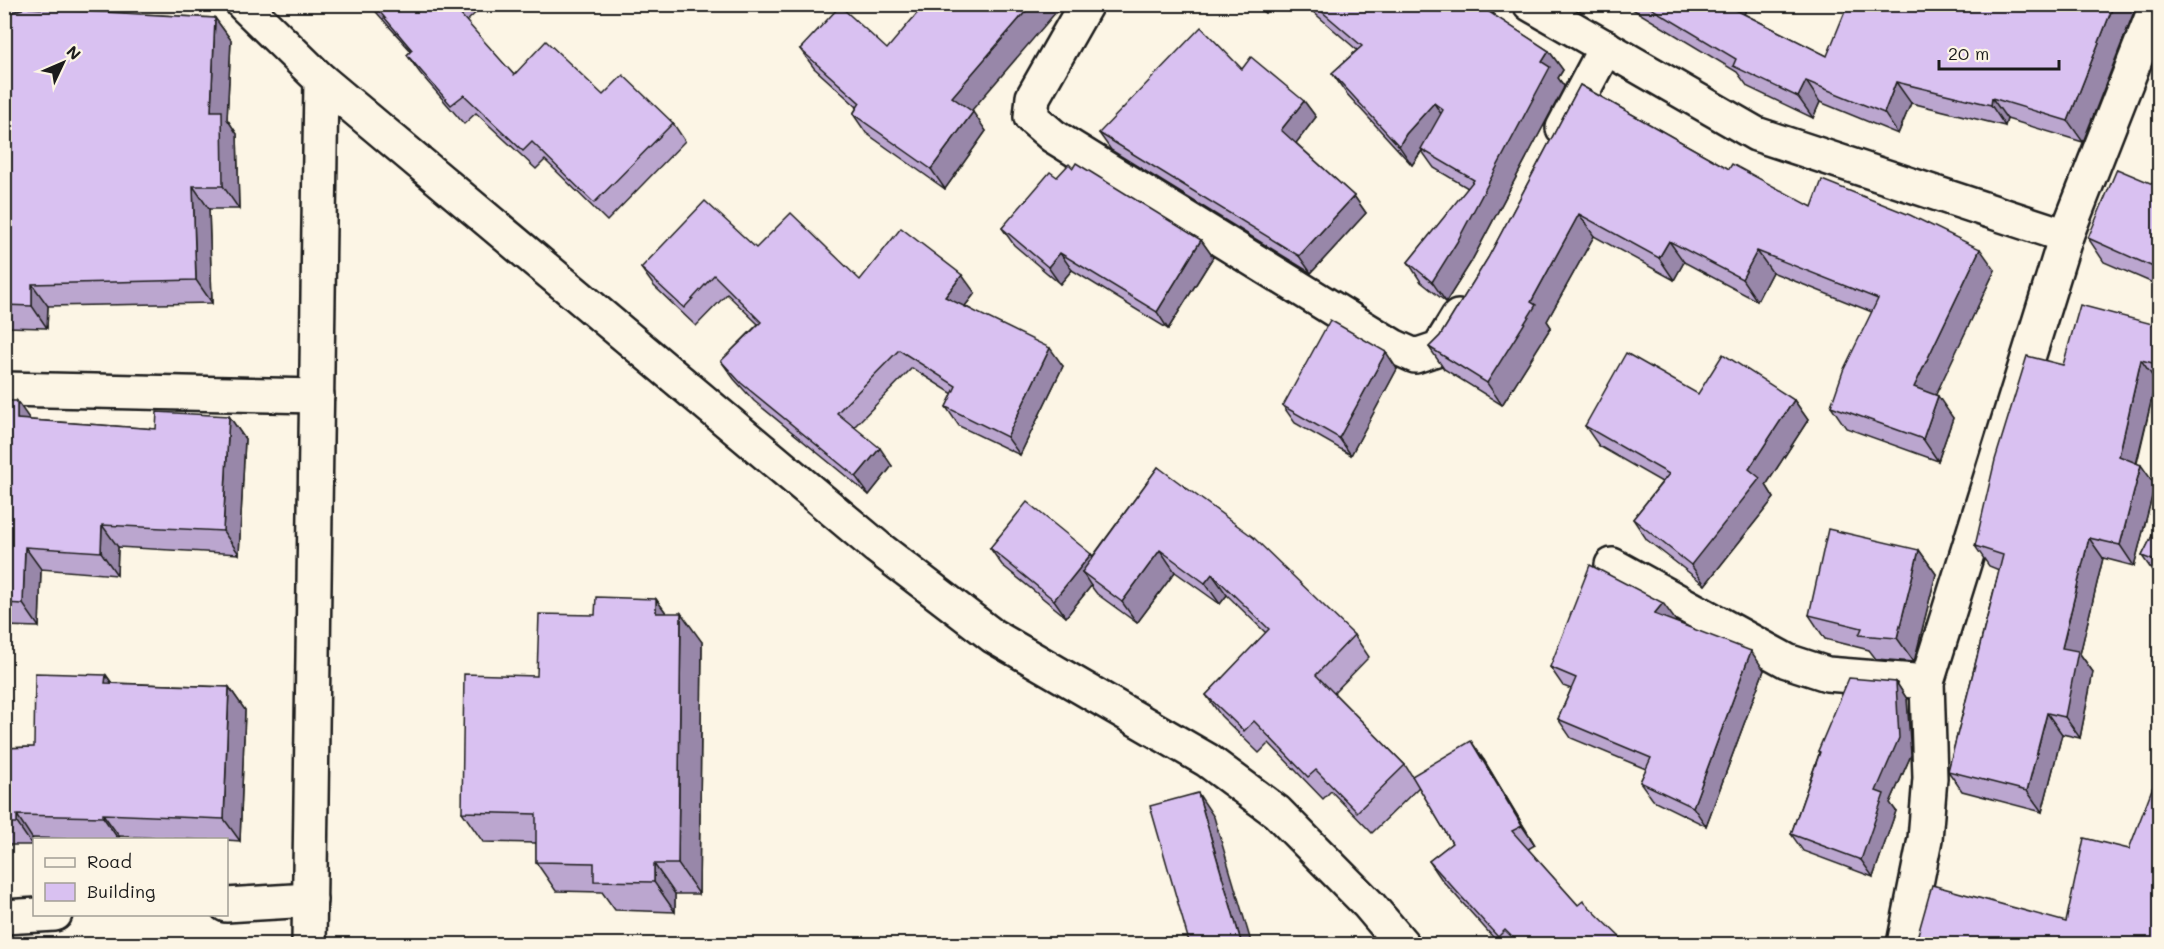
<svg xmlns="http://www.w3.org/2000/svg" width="2164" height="949" font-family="Mali,sans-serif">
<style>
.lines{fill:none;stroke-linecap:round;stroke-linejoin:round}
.minor-casing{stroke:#1c1c1c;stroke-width:38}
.minor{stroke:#fcf5e5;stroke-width:33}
.wall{fill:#bba6cf;stroke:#1c1c1c;stroke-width:1.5}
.shaded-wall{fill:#9887a9;stroke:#1c1c1c;stroke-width:1.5}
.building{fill:#d9c1f1;stroke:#1c1c1c;stroke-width:1.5}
</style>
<rect width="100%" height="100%" fill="#fcf5e5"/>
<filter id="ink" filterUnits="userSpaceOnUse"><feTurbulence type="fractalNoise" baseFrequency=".0167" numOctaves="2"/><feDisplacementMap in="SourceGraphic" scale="12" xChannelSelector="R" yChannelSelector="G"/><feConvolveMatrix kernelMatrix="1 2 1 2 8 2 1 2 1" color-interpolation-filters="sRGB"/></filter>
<g filter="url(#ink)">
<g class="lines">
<defs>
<g id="minor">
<polyline points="243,4 321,80 309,944"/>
<polyline points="1086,4 1033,97 1031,117 1053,136 1393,346 1415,356 1439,348 1458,317"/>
<polyline points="1530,4 1756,134 2066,236"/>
<polyline points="321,80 877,547 993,636 1207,760 1277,812 1369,905 1402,944"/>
<polyline points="1563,128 1606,47"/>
<polyline points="4,389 317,396"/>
<polyline points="1612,565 1787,661 1827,674 1927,682"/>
<polyline points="226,905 310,900"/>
<polyline points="4,917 55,914"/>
<polyline points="1904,944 1925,839 1930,778 1927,682 2066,236 2157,4"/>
</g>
</defs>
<!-- minor casing -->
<use href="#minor" class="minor-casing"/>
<!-- minor -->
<use href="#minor" class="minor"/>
</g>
<!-- wall -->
<g class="wall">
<polygon points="4,4 45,4 45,9 215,18 231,40 227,119 237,134 239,209 209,209 212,303 48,306 47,328 4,327"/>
<polygon points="369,4 485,4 466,22 514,75 603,95 673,123 685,141 607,221 545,160 536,169 476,113 464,124 420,73 407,55 411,51"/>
<polygon points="1161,4 1173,4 1170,9"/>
<polygon points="1251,4 1271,4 1265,13"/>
<polygon points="1304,4 1487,4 1494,14 1493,15 1549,51 1563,70 1558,78 1564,86 1563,89 1471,262 1446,302 1421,282 1408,262 1468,188 1434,168 1422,151 1412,165 1346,93 1332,73 1357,50"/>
<polygon points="1624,4 1750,4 1744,14 1827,56 2137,4 2083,142 2007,119 2005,126 1911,103 1898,134 1820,102 1813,118 1748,87 1737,72"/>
<polygon points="800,49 887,49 971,111 986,131 945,189 866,133 853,114 857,107 814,68"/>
<polygon points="1242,69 1304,101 1316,117 1296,143 1354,196 1366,213 1311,273 1111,150 1099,133"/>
<polygon points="1580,85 1729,169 1812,207 1995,270 1935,395 1953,418 1938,461 1846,428 1831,406 1872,312 1772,272 1757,301 1684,262 1674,280 1594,236 1547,321 1551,327 1502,405 1444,369 1429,347 1440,336 1488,258"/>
<polygon points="1073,168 1201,240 1213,257 1168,329 1072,270 1060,284 1014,245 1002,228 1057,177"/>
<polygon points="2160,187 2160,286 2104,262 2088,238"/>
<polygon points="756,248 860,280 975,293 965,306 1063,366 1020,455 959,426 946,407 953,394 912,368 854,427 892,466 869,495 754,401 734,379 721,361 758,324 727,294 696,326 654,286 641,268"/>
<polygon points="2160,326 2160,382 2156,381 2137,463 2155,485 2134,566 2103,558 2080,654 2093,672 2080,738 2062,734 2042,812 1962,791 1948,771 1999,570 1989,566 1975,546 2063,365"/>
<polygon points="1397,369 1351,455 1295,423 1283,406"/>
<polygon points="1698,394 1794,400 1808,420 1766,485 1774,498 1705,585 1647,540 1633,519 1662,482 1599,446 1585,426"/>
<polygon points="4,401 30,420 156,429 229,416 245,439 239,554 118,547 117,575 41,569 39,627 4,626"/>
<polygon points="1158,467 1354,635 1369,657 1334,693 1405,765 1412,776 1484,760 1535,845 1528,849 1578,905 1628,945 1500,945 1442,880 1429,861 1452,843 1419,787 1372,833 1331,791 1323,799 1269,743 1259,753 1221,716 1206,695 1266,633 1227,595 1220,604 1175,572 1137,623 1097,594 1091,586 1066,617 1002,565 990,548 1091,554 1093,556"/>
<polygon points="2160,520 2160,575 2154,573 2142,556"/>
<polygon points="1919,550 1936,574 1914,662 1876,659 1869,650 1825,639 1809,615"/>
<polygon points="656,599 666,613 702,642 699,894 675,894 675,912 615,910 602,892 556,891 536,862 536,843 483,842 462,812 537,676 595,615"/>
<polygon points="1676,621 1675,623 1764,670 1706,826 1653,800 1640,782 1646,769 1571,738 1558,719 1571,689 1563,686 1550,667"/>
<polygon points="106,675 112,683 229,687 245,710 240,841 226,840 202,840 119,836 119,840 32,838 32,845 4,845 4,748 34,747"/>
<polygon points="1896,682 1907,699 1911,755 1890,803 1896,811 1873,877 1803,851 1791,834 1819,754 1818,751"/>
</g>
<!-- shaded-wall -->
<g class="shaded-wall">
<polygon points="29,4 45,4 45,31 29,8"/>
<polygon points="1032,4 1063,4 966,117 952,97"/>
<polygon points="1167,4 1173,4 1170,9"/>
<polygon points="1259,4 1271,4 1265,13"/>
<polygon points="1476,4 1487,4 1494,14 1488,23"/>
<polygon points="1723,4 1750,4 1737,25"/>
<polygon points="2114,4 2137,4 2083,142 2068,121"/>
<polygon points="215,18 231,40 227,119 237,134 239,209 223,186 211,111"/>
<polygon points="1549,51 1563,70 1558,78 1564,86 1563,89 1471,262 1446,302 1432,282 1542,62"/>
<polygon points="1806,81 1820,102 1813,118 1798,97"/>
<polygon points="1896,82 1911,103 1898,134 1884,113"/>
<polygon points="1992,98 2007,119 2005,126 1991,105"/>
<polygon points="1304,101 1316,117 1293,147 1281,130"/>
<polygon points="1434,103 1447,123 1420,153 1412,165 1399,146 1406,134"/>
<polygon points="973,112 986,131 945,189 931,169"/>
<polygon points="193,186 209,209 212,303 196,280"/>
<polygon points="1354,196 1366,213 1311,273 1299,256"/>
<polygon points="1579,214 1594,236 1547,321 1551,327 1502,405 1487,383"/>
<polygon points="1201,240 1213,257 1168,329 1157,312"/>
<polygon points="1669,241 1684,262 1674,280 1659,258"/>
<polygon points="1980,249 1995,270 1929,409 1914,387"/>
<polygon points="1757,251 1772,272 1757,301 1742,279"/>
<polygon points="1060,253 1072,270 1060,284 1048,267"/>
<polygon points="962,275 975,293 958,315 945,297"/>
<polygon points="32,284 48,306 47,328 32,306"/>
<polygon points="1050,348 1063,366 1020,455 1007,437"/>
<polygon points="1386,352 1397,369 1351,455 1339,438"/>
<polygon points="2141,360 2156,381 2133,477 2119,456"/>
<polygon points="1938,396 1953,418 1938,461 1923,439"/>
<polygon points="1794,400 1808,420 1766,485 1774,498 1705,585 1691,565 1749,469"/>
<polygon points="17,401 33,424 17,419"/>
<polygon points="229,416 245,439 239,554 223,531"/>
<polygon points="880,448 892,466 869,495 856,477"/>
<polygon points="2141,465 2155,485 2134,566 2120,545"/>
<polygon points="102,525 118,547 117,575 101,552"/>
<polygon points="2089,538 2103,558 2080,654 2093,672 2080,738 2065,717 2062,648"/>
<polygon points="25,547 41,569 39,627 23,604"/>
<polygon points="1160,550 1175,572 1137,623 1122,602"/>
<polygon points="1919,550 1936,574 1914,662 1897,638"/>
<polygon points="1091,554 1103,571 1082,572 1091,586 1066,617 1054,600"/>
<polygon points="1212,574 1227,595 1220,604 1205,583"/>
<polygon points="656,599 677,628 656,613"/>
<polygon points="1663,603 1676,621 1667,633 1654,614"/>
<polygon points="681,613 702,642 699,894 678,864"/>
<polygon points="1751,651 1764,670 1706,826 1693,807"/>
<polygon points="106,675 121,697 105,683"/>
<polygon points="1896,682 1907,699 1911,755 1890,803 1896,811 1873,877 1861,860 1876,791"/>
<polygon points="229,687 245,710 240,841 224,819"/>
<polygon points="2047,713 2062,734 2042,812 2027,791"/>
<polygon points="1471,741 1484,760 1535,845 1522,826"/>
<polygon points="1198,793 1214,817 1252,945 1242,945"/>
<polygon points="103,814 119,836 119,840 103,817"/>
<polygon points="17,815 32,838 32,845 17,823"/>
<polygon points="654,864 675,894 675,912 654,882"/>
</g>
<!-- building -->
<g class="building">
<polygon points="4,4 29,4 29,8 215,18 211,111 222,111 223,186 193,186 196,280 32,284 32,306 4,305 4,14 23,9 4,8"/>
<polygon points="373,4 452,4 452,5 514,75 546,41 603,95 623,75 673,123 594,203 532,142 523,151 464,95 451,105 407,55 412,50"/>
<polygon points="925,4 1032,4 952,97 973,112 931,169 853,114 860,103 800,49 840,6 887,49"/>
<polygon points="1313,4 1477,4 1549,51 1542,62 1550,67 1549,69 1457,242 1432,282 1408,262 1474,180 1421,149 1443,110 1434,103 1406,134 1399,146 1332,73 1362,46"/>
<polygon points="1644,4 1724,4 1827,56 1848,4 2114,4 2068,121 1992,98 1991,105 1896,82 1884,113 1806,81 1798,97 1733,66 1736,59"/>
<polygon points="1201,27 1242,69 1251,57 1304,101 1281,130 1354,196 1299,256 1099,133"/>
<polygon points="1580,85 1729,169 1732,164 1812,207 1822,180 1910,215 1980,249 1914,387 1938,396 1923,439 1831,406 1843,371 1878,299 1757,251 1742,279 1669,241 1659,258 1579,214 1531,302 1536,305 1487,383 1429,347 1440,336 1488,258"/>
<polygon points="1076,163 1201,240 1157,312 1060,253 1048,267 1002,228 1050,172 1057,177 1069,164 1073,168"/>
<polygon points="2117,169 2160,187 2160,270 2088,238"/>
<polygon points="705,201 756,248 791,213 860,280 901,228 962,275 945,297 1050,348 1007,437 946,407 956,386 899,350 837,413 880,448 856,477 741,383 721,361 761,322 714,275 684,308 641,268"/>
<polygon points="2080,305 2160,326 2160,365 2141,360 2119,456 2141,465 2120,545 2089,538 2062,648 2078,651 2065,717 2047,713 2027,791 1948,771 2003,555 1975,546 1995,460 2027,356 2063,365"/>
<polygon points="1330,320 1386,352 1339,438 1283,406"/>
<polygon points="1626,353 1698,394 1723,354 1794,400 1749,469 1760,478 1691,565 1633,519 1669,474 1585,426"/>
<polygon points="4,401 17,401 17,419 156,429 157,412 229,416 223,531 102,525 101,552 25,547 23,604 4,603"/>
<polygon points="1158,467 1253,537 1354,635 1316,675 1405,765 1357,812 1316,770 1308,777 1254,721 1244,731 1206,695 1269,629 1212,574 1205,583 1160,550 1122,602 1082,572"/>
<polygon points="1027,502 1091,554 1054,600 990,548"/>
<polygon points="2160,520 2160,563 2142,556"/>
<polygon points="1828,529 1919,550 1897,638 1859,635 1862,628 1809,615"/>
<polygon points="1590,565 1663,603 1654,614 1751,651 1693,807 1640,782 1651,758 1558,719 1576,678 1550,667"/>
<polygon points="596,597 656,599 656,613 681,613 678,864 654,864 654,882 594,881 594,863 536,862 536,814 462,812 464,674 537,676 539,614 595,615"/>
<polygon points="35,673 106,675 105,683 229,687 224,819 103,814 103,817 17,815 17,823 4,823 4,748 34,747"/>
<polygon points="1849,678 1896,682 1899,738 1876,791 1884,794 1861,860 1791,834 1820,752 1818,751"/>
<polygon points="1471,741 1522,826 1512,831 1578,905 1583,901 1628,945 1520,945 1505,930 1498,937 1429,861 1452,843 1412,776"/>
<polygon points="2160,768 2160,945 1915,945 1932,885 2066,922 2084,838 2129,849"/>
<polygon points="1198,793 1242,945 1190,945 1150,806"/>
</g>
</g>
<!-- margin -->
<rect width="2164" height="949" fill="none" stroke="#fcf5e5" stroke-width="24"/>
<rect x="12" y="12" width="2140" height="925" fill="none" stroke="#1c1c1c" stroke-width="2" filter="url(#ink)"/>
<!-- legend -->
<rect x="33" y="838" width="195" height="78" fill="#fcf5e5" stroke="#a29e95" stroke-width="1.5"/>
<rect x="45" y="858" width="30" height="9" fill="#fcf5e5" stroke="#a29e95" stroke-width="1.5"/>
<text x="87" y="868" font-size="18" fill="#1c1c1c">Road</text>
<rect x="45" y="883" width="30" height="18" fill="#d9c1f1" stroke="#a29e95" stroke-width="1.5"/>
<text x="87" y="898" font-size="18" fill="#1c1c1c">Building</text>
<!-- north arrow -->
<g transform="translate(63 63) rotate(46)" stroke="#fcf5e5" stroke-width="4.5" paint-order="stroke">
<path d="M0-4.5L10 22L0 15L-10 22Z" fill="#1c1c1c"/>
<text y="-9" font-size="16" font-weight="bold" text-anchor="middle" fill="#1c1c1c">N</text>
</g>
<!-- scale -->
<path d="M1939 60v9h120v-9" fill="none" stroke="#1c1c1c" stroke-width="3"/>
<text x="1948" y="60" font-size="18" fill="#1c1c1c" stroke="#fcf5e5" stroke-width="4.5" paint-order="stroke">20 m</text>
</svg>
